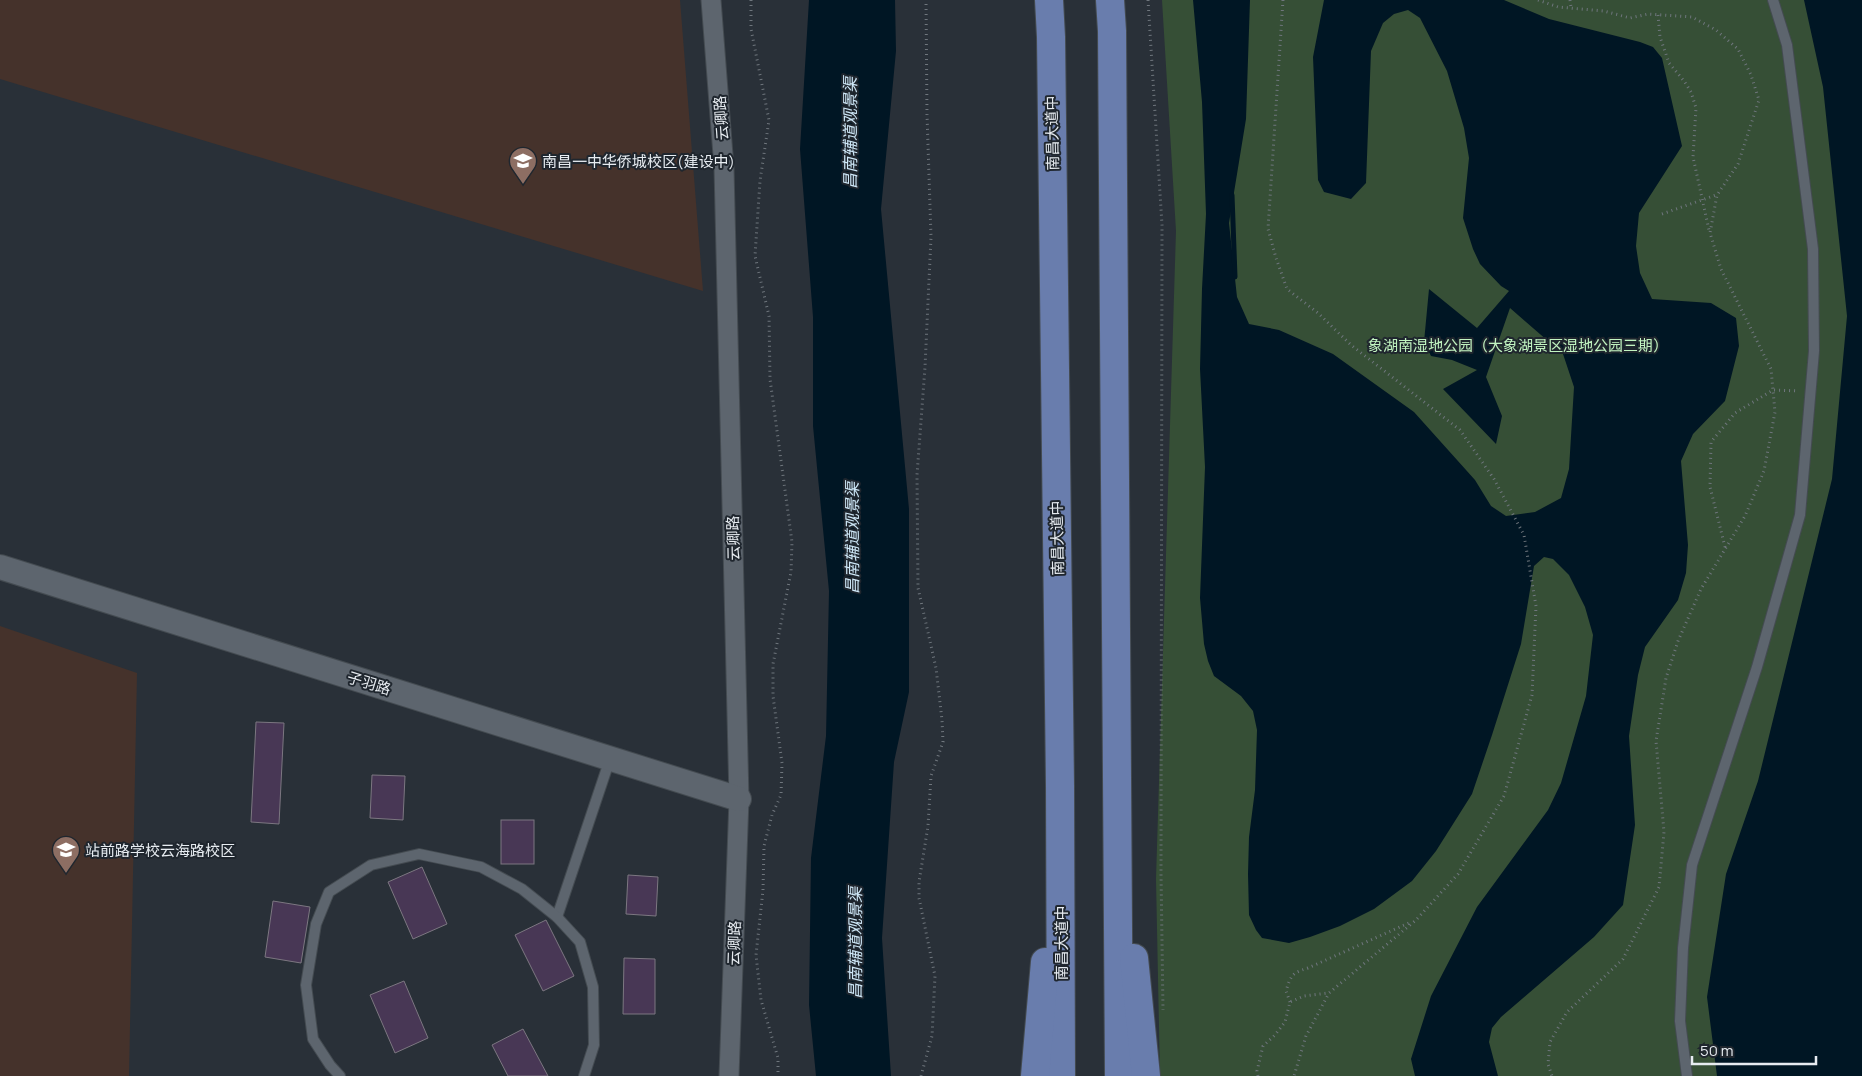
<svg xmlns="http://www.w3.org/2000/svg" width="1862" height="1076" font-family="Manrope,'Noto Sans SC',sans-serif">
<style>
.education{fill:#45322b}
.green{fill:#364f36}
.water{fill:#001624}
.lines{fill:none;stroke-linecap:round;stroke-linejoin:round}
.stream{stroke:#001624;stroke-width:5}
.building{fill:#483755;stroke:#7c7781}
.service-casing{stroke:#444b51;stroke-width:12}
.minor-casing{stroke:#444b51;stroke-width:21}
.tertiary-casing{stroke:#444b51;stroke-width:26}
.trunk-casing{stroke:#444b51;stroke-width:30}
.path{stroke:#6f767d;stroke-width:3;stroke-dasharray:1 4;stroke-linecap:butt}
.service{stroke:#5d656e;stroke-width:10}
.minor{stroke:#5d656e;stroke-width:19}
.tertiary{stroke:#5d656e;stroke-width:24}
.trunk{stroke:#697dad;stroke-width:28}
.labels{text-anchor:middle;dominant-baseline:central;stroke-width:4;stroke-linejoin:round;paint-order:stroke}
.street-label{font-size:15px;fill:#e7ecf1;stroke:#1f262e}
.poi-label{font-size:15px;fill:#e7ecf1;stroke:#1f262e;text-anchor:start}
.park-label{font-size:15px;fill:#c2f4c1;stroke:#1f262e}
.water-label{font-size:16px;font-style:italic;fill:#cfe8f8;stroke:#1f262e}
</style>
<rect width="100%" height="100%" fill="#293038"/>
<!-- education -->
<g class="education">
<polygon points="0,0 680,0 703,291 0,79"/>
<polygon points="0,626 137,673 129,1076 0,1076"/>
</g>
<!-- green -->
<polygon class="green" points="1162,0 1836,0 1862,378 1729,1076 1160,1076 1156,879 1176,231"/>
<!-- water -->
<g class="water">
<polygon points="809,0 895,0 896,51 881,209 909,509 909,692 894,762 882,938 891,1076 816,1076 809,1005 811,858 826,736 829,591 813,426 813,317 800,149"/>
<polygon points="1193,0 1250,0 1246,119 1229,223 1237,297 1249,324 1279,330 1333,354 1414,412 1475,480 1491,506 1506,516 1535,512 1561,498 1569,469 1574,387 1563,354 1510,308 1486,377 1502,416 1496,444 1443,389 1477,370 1452,360 1431,356 1424,342 1429,289 1477,328 1509,291 1501,286 1480,264 1473,249 1463,218 1469,158 1464,128 1447,71 1420,18 1408,10 1394,14 1383,23 1371,51 1366,183 1351,199 1324,192 1318,180 1313,57 1324,0 1504,0 1549,19 1640,42 1653,47 1662,58 1682,146 1639,213 1636,246 1640,273 1652,299 1711,303 1736,318 1739,346 1725,401 1693,434 1681,461 1688,545 1686,573 1678,600 1645,647 1638,675 1629,736 1635,825 1623,905 1594,937 1501,1017 1492,1028 1489,1042 1498,1076 1415,1076 1411,1059 1431,996 1477,907 1548,810 1561,783 1586,696 1593,635 1585,607 1569,575 1553,559 1544,557 1534,566 1521,644 1492,735 1472,794 1436,851 1412,881 1374,909 1340,926 1310,937 1289,943 1262,938 1256,930 1249,915 1248,874 1249,837 1255,790 1257,730 1253,711 1241,696 1214,676 1208,661 1204,644 1200,598 1205,467 1200,369 1202,289 1206,214 1202,102"/>
<polygon points="1804,0 1862,0 1862,1076 1717,1076 1707,997 1726,874 1758,781 1832,479 1847,316 1823,87"/>
</g>
<g class="lines">
<!-- stream -->
<polyline class="stream" points="1232,195 1235,277"/>
</g>
<!-- building -->
<g class="building">
<polygon points="256,722 284,723 279,824 251,822"/>
<polygon points="372,775 405,776 403,820 370,818"/>
<rect x="501" y="820" width="33" height="44"/>
<polygon points="422,867 447,924 413,939 388,882"/>
<polygon points="628,875 658,877 656,916 626,914"/>
<polygon points="273,901 310,907 301,963 265,957"/>
<polygon points="546,920 574,976 543,991 515,935"/>
<polygon points="624,958 655,959 655,1014 623,1014"/>
<polygon points="404,981 428,1038 395,1053 370,995"/>
<polygon points="523,1029 548,1076 508,1076 492,1045"/>
</g>
<g class="lines">
<defs>
<g id="service">
<polyline points="557,917 610,759"/>
<polyline points="340,1076 330,1065 313,1039 306,985 316,924 329,892 371,865 419,854 481,867 522,889 557,917 580,942 593,987 594,1045 584,1076"/>
<polyline points="1687,1076 1680,1021 1683,948 1692,865 1757,667 1800,515 1814,351 1813,249 1787,45 1773,0"/>
</g>
<polyline id="minor" points="711,0 724,168 739,799 729,1076"/>
<polyline id="tertiary" points="0,567 739,799"/>
<g id="trunk">
<polyline points="1049,0 1051,37 1060,786 1061,1076"/>
<polyline points="1110,0 1112,31 1119,1076"/>
<polyline points="1134,958 1146,1076"/>
<polyline points="1035,1076 1045,962"/>
</g>
</defs>
<!-- service casing -->
<use href="#service" class="service-casing"/>
<!-- minor casing -->
<use href="#minor" class="minor-casing"/>
<!-- tertiary casing -->
<use href="#tertiary" class="tertiary-casing"/>
<!-- trunk casing -->
<use href="#trunk" class="trunk-casing"/>
<!-- path -->
<g class="path">
<polyline points="751,0 751,29 769,120 760,181 755,256 769,316 770,379 792,542 791,572 773,664 773,696 782,763 781,795 772,815 764,846 763,890 756,955 761,1000 778,1058 778,1076"/>
<polyline points="1148,0 1162,225 1161,873 1163,1010"/>
<polyline points="1283,0 1268,229 1276,258 1287,289 1318,313 1351,345 1460,430 1494,479 1524,535 1536,606 1532,695 1504,796 1458,874 1416,920 1329,993 1306,1036 1294,1076"/>
<polyline points="1538,0 1558,7 1604,11 1630,18 1648,14 1692,17 1716,30 1738,49 1751,75 1759,100 1738,164 1717,195 1710,233 1721,269 1771,369 1775,412 1764,471 1745,516 1701,589 1678,641 1666,678 1656,741 1664,832 1659,887 1623,959 1567,1012 1550,1042 1548,1064 1552,1076"/>
<polyline points="1570,0 1571,8"/>
<polyline points="1658,15 1660,37 1669,63 1684,81 1691,92 1696,108 1693,157 1709,230"/>
<polyline points="1662,214 1716,195"/>
<polyline points="1725,547 1710,487 1711,442 1735,413 1773,390 1799,391"/>
<path d="M 1290,1002 L 1286,991 C 1291,975 1292,973 1308,968 L 1411,922"/>
<polyline points="921,1076 932,1036 935,976 919,898 919,882 928,826 931,776 943,742 942,720 936,668 918,588 917,475 925,367 931,237 927,114 926,0"/>
<polyline points="1258,1076 1257,1071 1263,1046 1275,1035 1285,1022 1290,1002 1304,996 1328,993"/>
</g>
<!-- service -->
<use href="#service" class="service"/>
<!-- minor -->
<use href="#minor" class="minor"/>
<!-- tertiary -->
<use href="#tertiary" class="tertiary"/>
<!-- trunk -->
<use href="#trunk" class="trunk"/>
</g>
<!-- icons -->
<defs>
<symbol id="school-pin" viewBox="-11 -11 22 30"><path d="M0 17L-7.5 6A9.5 9.5 0 1 1 7.5 6Z" fill="#8d6e63" stroke="#1f262e"/><path d="M0-5L7-2L0 1L-7-2ZM-4 1L0 2.5L4 1V4Q0 6-4 4Z" fill="#fff"/></symbol>
</defs>
<g fill-rule="evenodd">
<use href="#school-pin" x="507" y="145" width="32" height="43"/>
<use href="#school-pin" x="50" y="834" width="32" height="43"/>
</g>
<g class="labels">
<!-- street labels -->
<g class="street-label">
<text transform="translate(721 118) rotate(-94)">云卿路</text>
<text transform="translate(1052 133) rotate(-91)">南昌大道中</text>
<text transform="translate(733 538) rotate(-91)">云卿路</text>
<text transform="translate(1057 538) rotate(-91)">南昌大道中</text>
<text transform="translate(369 683) rotate(17)">子羽路</text>
<text transform="translate(734 943) rotate(-88)">云卿路</text>
<text transform="translate(1061 943) rotate(-90)">南昌大道中</text>
</g>
<!-- poi labels -->
<g class="poi-label">
<text x="542" y="161">南昌一中华侨城校区(建设中)</text>
<text x="85" y="850">站前路学校云海路校区</text>
</g>
<!-- park labels -->
<g class="park-label">
<text x="1518" y="345">象湖南湿地公园（大象湖景区湿地公园三期）</text>
</g>
<!-- water labels -->
<g class="water-label">
<text transform="translate(850 133) rotate(-90)">昌南辅道观景渠</text>
<text transform="translate(852 538) rotate(-90)">昌南辅道观景渠</text>
<text transform="translate(855 943) rotate(-90)">昌南辅道观景渠</text>
</g>
</g>
<!-- scale -->
<path d="M1692 1056v8h124v-8" fill="none" stroke="#e7ecf1" stroke-width="2.5"/>
<text x="1700" y="1056" font-size="15" fill="#e7ecf1" stroke="#1f262e" stroke-width="4" paint-order="stroke">50 m</text>
</svg>
